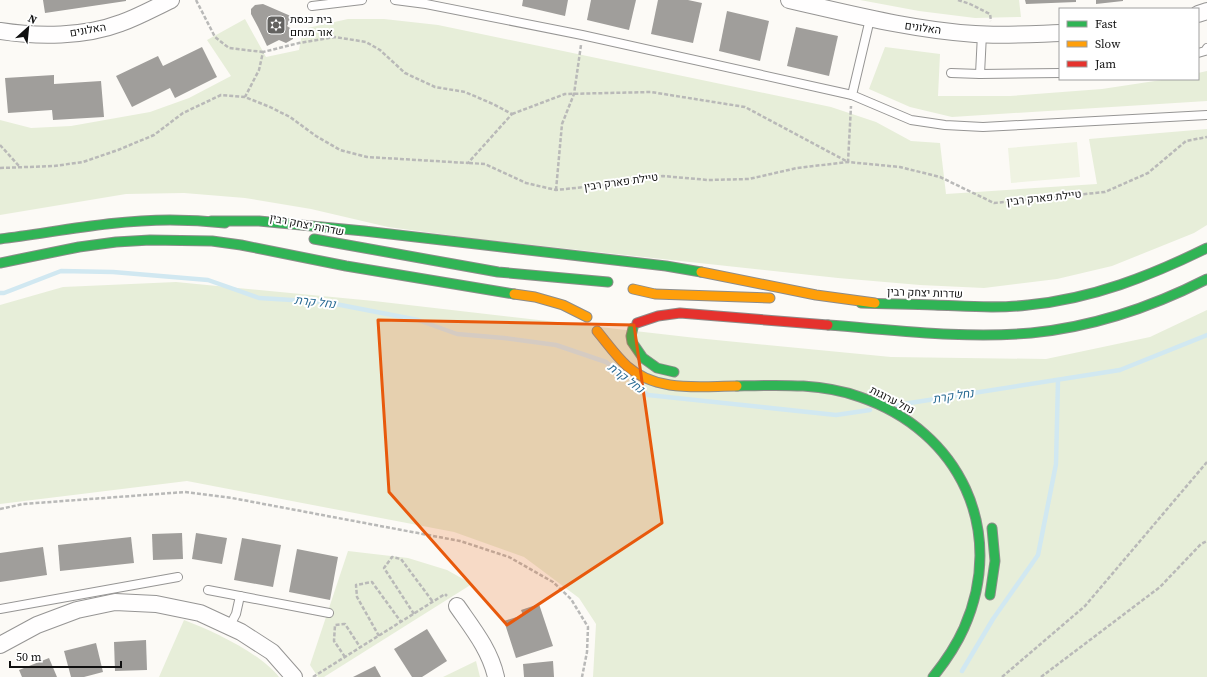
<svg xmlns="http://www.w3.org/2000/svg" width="1207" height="677" font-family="'Source Serif 4',Heebo,serif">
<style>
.green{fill:#e7eed9}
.pitch{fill:#eff3e2}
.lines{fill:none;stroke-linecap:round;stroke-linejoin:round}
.stream{stroke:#d1e8f1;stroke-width:4.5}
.building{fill:#a09e9b}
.lane-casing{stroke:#969594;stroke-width:10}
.street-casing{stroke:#969594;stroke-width:18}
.fast-casing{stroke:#8d8c8a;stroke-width:11}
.slow-casing{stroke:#8d8c8a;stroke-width:11}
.jam-casing{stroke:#8d8c8a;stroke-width:11}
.path{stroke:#b9b9b8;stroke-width:2.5;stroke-dasharray:4 2;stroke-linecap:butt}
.lane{stroke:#fffefe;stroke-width:8}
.street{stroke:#fffefe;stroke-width:16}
.fast{stroke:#30b455;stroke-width:9}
.slow{stroke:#ff9f0a;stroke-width:9}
.jam{stroke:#e5322d;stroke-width:9}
.marked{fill:#e8590c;fill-opacity:0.2;stroke:#e8590c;stroke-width:3;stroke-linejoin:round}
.labels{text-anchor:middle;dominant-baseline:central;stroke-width:4;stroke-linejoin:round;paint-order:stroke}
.poi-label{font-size:11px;fill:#101010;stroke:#fff;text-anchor:start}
.street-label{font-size:11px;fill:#101010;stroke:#fff}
.water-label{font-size:12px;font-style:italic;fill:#286a93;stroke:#fff}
</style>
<rect width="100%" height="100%" fill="#fcfaf6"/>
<!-- green -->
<g class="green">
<polygon points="860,0 1019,0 1021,17 975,18 919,11"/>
<polygon points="245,19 266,57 299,50 303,29 348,19 384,19 438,25 831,107 876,122 911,141 940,143 946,194 1097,184 1089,139 1207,129 1207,225 1194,233 1112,266 1057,279 984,288 920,285 838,278 477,239 388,227 311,209 245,198 184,193 126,194 0,215 0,120 31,128 71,126 150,112 189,98 231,76 207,40"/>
<polygon points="885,47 940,54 938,96 1010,96 1102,89 1168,79 1198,79 1198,73 1207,71 1207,101 952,117 910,107 869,89"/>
<polygon points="176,282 374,301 696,338 891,357 1046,359 1150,337 1207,310 1207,677 593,677 596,624 579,598 524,557 454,532 187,481 0,504 0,305 63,287"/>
<polygon points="348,551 408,558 447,570 472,584 324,677 318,677 310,665"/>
<path d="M 184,620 C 213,631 260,653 279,677 L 159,677 Z"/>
<polygon points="476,661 480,677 443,677"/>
</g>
<!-- pitch -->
<polygon class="pitch" points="1077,142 1080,177 1011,183 1008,148"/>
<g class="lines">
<!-- stream -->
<g class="stream">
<polyline points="0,293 4,293 61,271 113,272 208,280 259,298 325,302 418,320 457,334 504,338 556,345 606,362 616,370"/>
<polyline points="631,382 648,395 836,415 870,410"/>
<polyline points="897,405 1120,370 1207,335"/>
<polyline points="962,671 993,619 1038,555 1056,464 1058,380"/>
</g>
</g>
<!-- building -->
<g class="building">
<polygon points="43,0 126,0 126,1 45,13"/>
<polygon points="523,0 568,0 565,16 522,6"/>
<polygon points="591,0 636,0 629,30 587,20"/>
<polygon points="658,0 688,0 702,3 693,43 651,34"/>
<polygon points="1025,0 1076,0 1076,2 1026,4"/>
<polygon points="1096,0 1123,0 1123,1 1096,4"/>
<polygon points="263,4 293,17 287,26 293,30 293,39 286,43 279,40 267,46 258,27 251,14 251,9 255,5"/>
<polygon points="727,11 769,21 760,61 719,51"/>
<polygon points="796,27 838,36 829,76 787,66"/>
<polygon points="202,47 217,77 175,98 170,88 132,107 116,76 158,56 163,66"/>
<polygon points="54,75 54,84 101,81 104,117 53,120 52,110 8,113 5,78"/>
<polygon points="182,533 183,559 153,560 152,534"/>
<polygon points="196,533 227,538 222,564 192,559"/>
<polygon points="131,537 134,563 60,571 58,545"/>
<polygon points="242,538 281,545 273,587 234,580"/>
<polygon points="43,547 47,575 0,582 0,553"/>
<polygon points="297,549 338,557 330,600 289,592"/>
<polygon points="539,604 553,646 516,658 504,621 523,615 521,610"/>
<polygon points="427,629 447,661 422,677 412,677 394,649"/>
<polygon points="146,640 147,670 115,671 114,642"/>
<polygon points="96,643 103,672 84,677 71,677 64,651"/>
<polygon points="49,658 57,677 22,677 19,670"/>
<polygon points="553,661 554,677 524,677 523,664"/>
<polygon points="375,666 381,677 353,677"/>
</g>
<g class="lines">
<defs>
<g id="lane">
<polyline points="395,0 426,4 582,35 852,95"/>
<polyline points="312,6 362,0"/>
<polyline points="870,19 852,95 911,120 945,125 983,127 1207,115"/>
<polyline points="1198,53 1205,51 1207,48"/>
<polyline points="951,73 980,74 1060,73"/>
<polyline points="980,74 982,34"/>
<polyline points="208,590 329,613"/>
<polyline points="0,609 178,577"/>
<polyline points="229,627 236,614 240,596"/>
</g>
<g id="street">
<path d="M 789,0 C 851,14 912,30 975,34 C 1003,36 1032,34 1060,33"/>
<polyline points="1198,14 1207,11"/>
<path d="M 0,31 C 38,37 84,37 121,23 C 138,17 154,8 171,0"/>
<path d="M 457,606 C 473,629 490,650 496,677"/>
<polyline points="0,645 37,625 77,610 115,602 156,604 200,613 241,632 272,652 294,677"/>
</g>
<g id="fast">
<polyline points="211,221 259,221 364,231 666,266 701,272"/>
<path d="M 0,239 C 56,232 113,220 170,220 C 189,220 207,221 225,223"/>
<polyline points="314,239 498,272 608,282"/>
<polyline points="0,263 79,247 116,242 150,240 212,241 241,245 346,266 514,294"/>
<path d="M 861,303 C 885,304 910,304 934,305 C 965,306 997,309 1028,305 C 1092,299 1150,276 1207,248"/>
<path d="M 828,325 C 895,330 964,339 1031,333 C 1093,327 1152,307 1207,279"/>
<polyline points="633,328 631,336 632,342 643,358 657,368 674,372"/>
<path d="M 737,386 C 779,385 821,383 860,397 C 960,431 1007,531 964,628 C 956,646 945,662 933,677"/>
<polyline points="990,595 995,561 992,528"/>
</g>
<g id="slow">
<polyline points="701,272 816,295 875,303"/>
<polyline points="633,289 655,294 770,298"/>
<polyline points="514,294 535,297 563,305 587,317"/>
<path d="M 597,331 C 607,343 616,356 627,366 C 657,393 700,386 737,386"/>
</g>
<polyline id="jam" points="637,323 658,316 680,313 828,325"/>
</defs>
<!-- lane casing -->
<use href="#lane" class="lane-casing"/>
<!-- street casing -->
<use href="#street" class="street-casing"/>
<!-- fast casing -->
<use href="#fast" class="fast-casing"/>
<!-- slow casing -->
<use href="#slow" class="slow-casing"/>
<!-- jam casing -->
<use href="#jam" class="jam-casing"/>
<!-- path -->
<g class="path">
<polyline points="196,0 215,37 229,48 263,52"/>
<polyline points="958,0 970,4 990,14 991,21"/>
<polyline points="512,114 565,94 651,92 745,107 848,162 851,106"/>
<polyline points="0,145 19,166"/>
<polyline points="469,163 485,164 526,183 556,190 614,184 663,176 708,180 749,179 797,168 848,162 900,167 940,177 994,203 1105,192 1148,173 1186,141 1207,137"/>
<polyline points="0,168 54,166 83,162 118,150 154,135 183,113 221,95 245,97 270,107 290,117 316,136 340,150 367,157 468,163 512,114 493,104 465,92 435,87 405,73 380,50 366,42 335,37 299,43 263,52 259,70 245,97"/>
<polyline points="556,190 562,124 574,94 581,45"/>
<polyline points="0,509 23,504 185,492 232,498 460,541 509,557 553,582 571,599 588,627 587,652 582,677"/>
<polyline points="414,614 384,568 392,557 401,559 433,602"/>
<polyline points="379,636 357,597 356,585 372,582 401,622"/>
<polyline points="345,657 334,641 335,625 345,624 360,647"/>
<polyline points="313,677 445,594 447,596"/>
<polyline points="1002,677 1085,606 1207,462"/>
<polyline points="1041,677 1160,587 1201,544 1207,541"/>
</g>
<!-- lane -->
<use href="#lane" class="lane"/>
<!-- street -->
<use href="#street" class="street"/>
<!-- fast -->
<use href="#fast" class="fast"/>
<!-- slow -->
<use href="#slow" class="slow"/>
<!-- jam -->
<use href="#jam" class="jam"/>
</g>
<!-- marked area -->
<path class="marked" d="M 378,320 L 634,325 L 662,523 L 507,625 L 389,492 Z"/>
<!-- icons -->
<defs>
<symbol id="synagogue-square" viewBox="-11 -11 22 22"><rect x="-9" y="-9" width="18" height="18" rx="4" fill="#636260" stroke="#fff"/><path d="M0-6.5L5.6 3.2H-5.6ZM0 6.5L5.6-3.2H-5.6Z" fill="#fff"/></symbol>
</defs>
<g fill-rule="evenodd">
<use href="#synagogue-square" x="265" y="14" width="22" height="22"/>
</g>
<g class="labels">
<!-- poi labels -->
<g class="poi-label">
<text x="290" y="19">בית כנסת<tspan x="290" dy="13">אור מנחם</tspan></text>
</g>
<!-- street labels -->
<g class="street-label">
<text transform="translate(923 28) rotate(8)">האלונים</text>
<text transform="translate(88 30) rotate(-10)">האלונים</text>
<text transform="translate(621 182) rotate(-8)">טיילת פארק רבין</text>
<text transform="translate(1044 198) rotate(-6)">טיילת פארק רבין</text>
<text transform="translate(307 225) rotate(11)">שדרות יצחק רבין</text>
<text transform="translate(925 293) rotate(2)">שדרות יצחק רבין</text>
<text transform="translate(892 400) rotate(27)">נחל ערוגות</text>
</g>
<!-- water labels -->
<g class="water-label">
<text transform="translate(315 302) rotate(6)">נחל קרת</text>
<text transform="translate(626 378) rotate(37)">נחל קרת</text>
<text transform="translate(953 396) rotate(-9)">נחל קרת</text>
</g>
</g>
<!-- legend -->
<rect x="1059" y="8" width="140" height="72" fill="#ffffff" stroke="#9f9f9f"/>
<rect x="1067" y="21" width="20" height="6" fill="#30b455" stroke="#9f9f9f"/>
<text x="1095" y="28" font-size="12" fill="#101010">Fast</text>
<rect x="1067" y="41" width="20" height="6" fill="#ff9f0a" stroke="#9f9f9f"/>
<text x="1095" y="48" font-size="12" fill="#101010">Slow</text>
<rect x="1067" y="61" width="20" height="6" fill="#e5322d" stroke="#9f9f9f"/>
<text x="1095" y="68" font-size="12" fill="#101010">Jam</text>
<!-- north arrow -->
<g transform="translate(28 28) rotate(27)" stroke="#ffffff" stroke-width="3" paint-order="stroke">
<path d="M0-3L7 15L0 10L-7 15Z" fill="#101010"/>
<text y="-6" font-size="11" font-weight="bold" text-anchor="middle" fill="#101010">N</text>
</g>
<!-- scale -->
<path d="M10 661v6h111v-6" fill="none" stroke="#101010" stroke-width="2"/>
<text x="16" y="661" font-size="12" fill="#101010" stroke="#ffffff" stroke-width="3" paint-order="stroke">50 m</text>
</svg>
